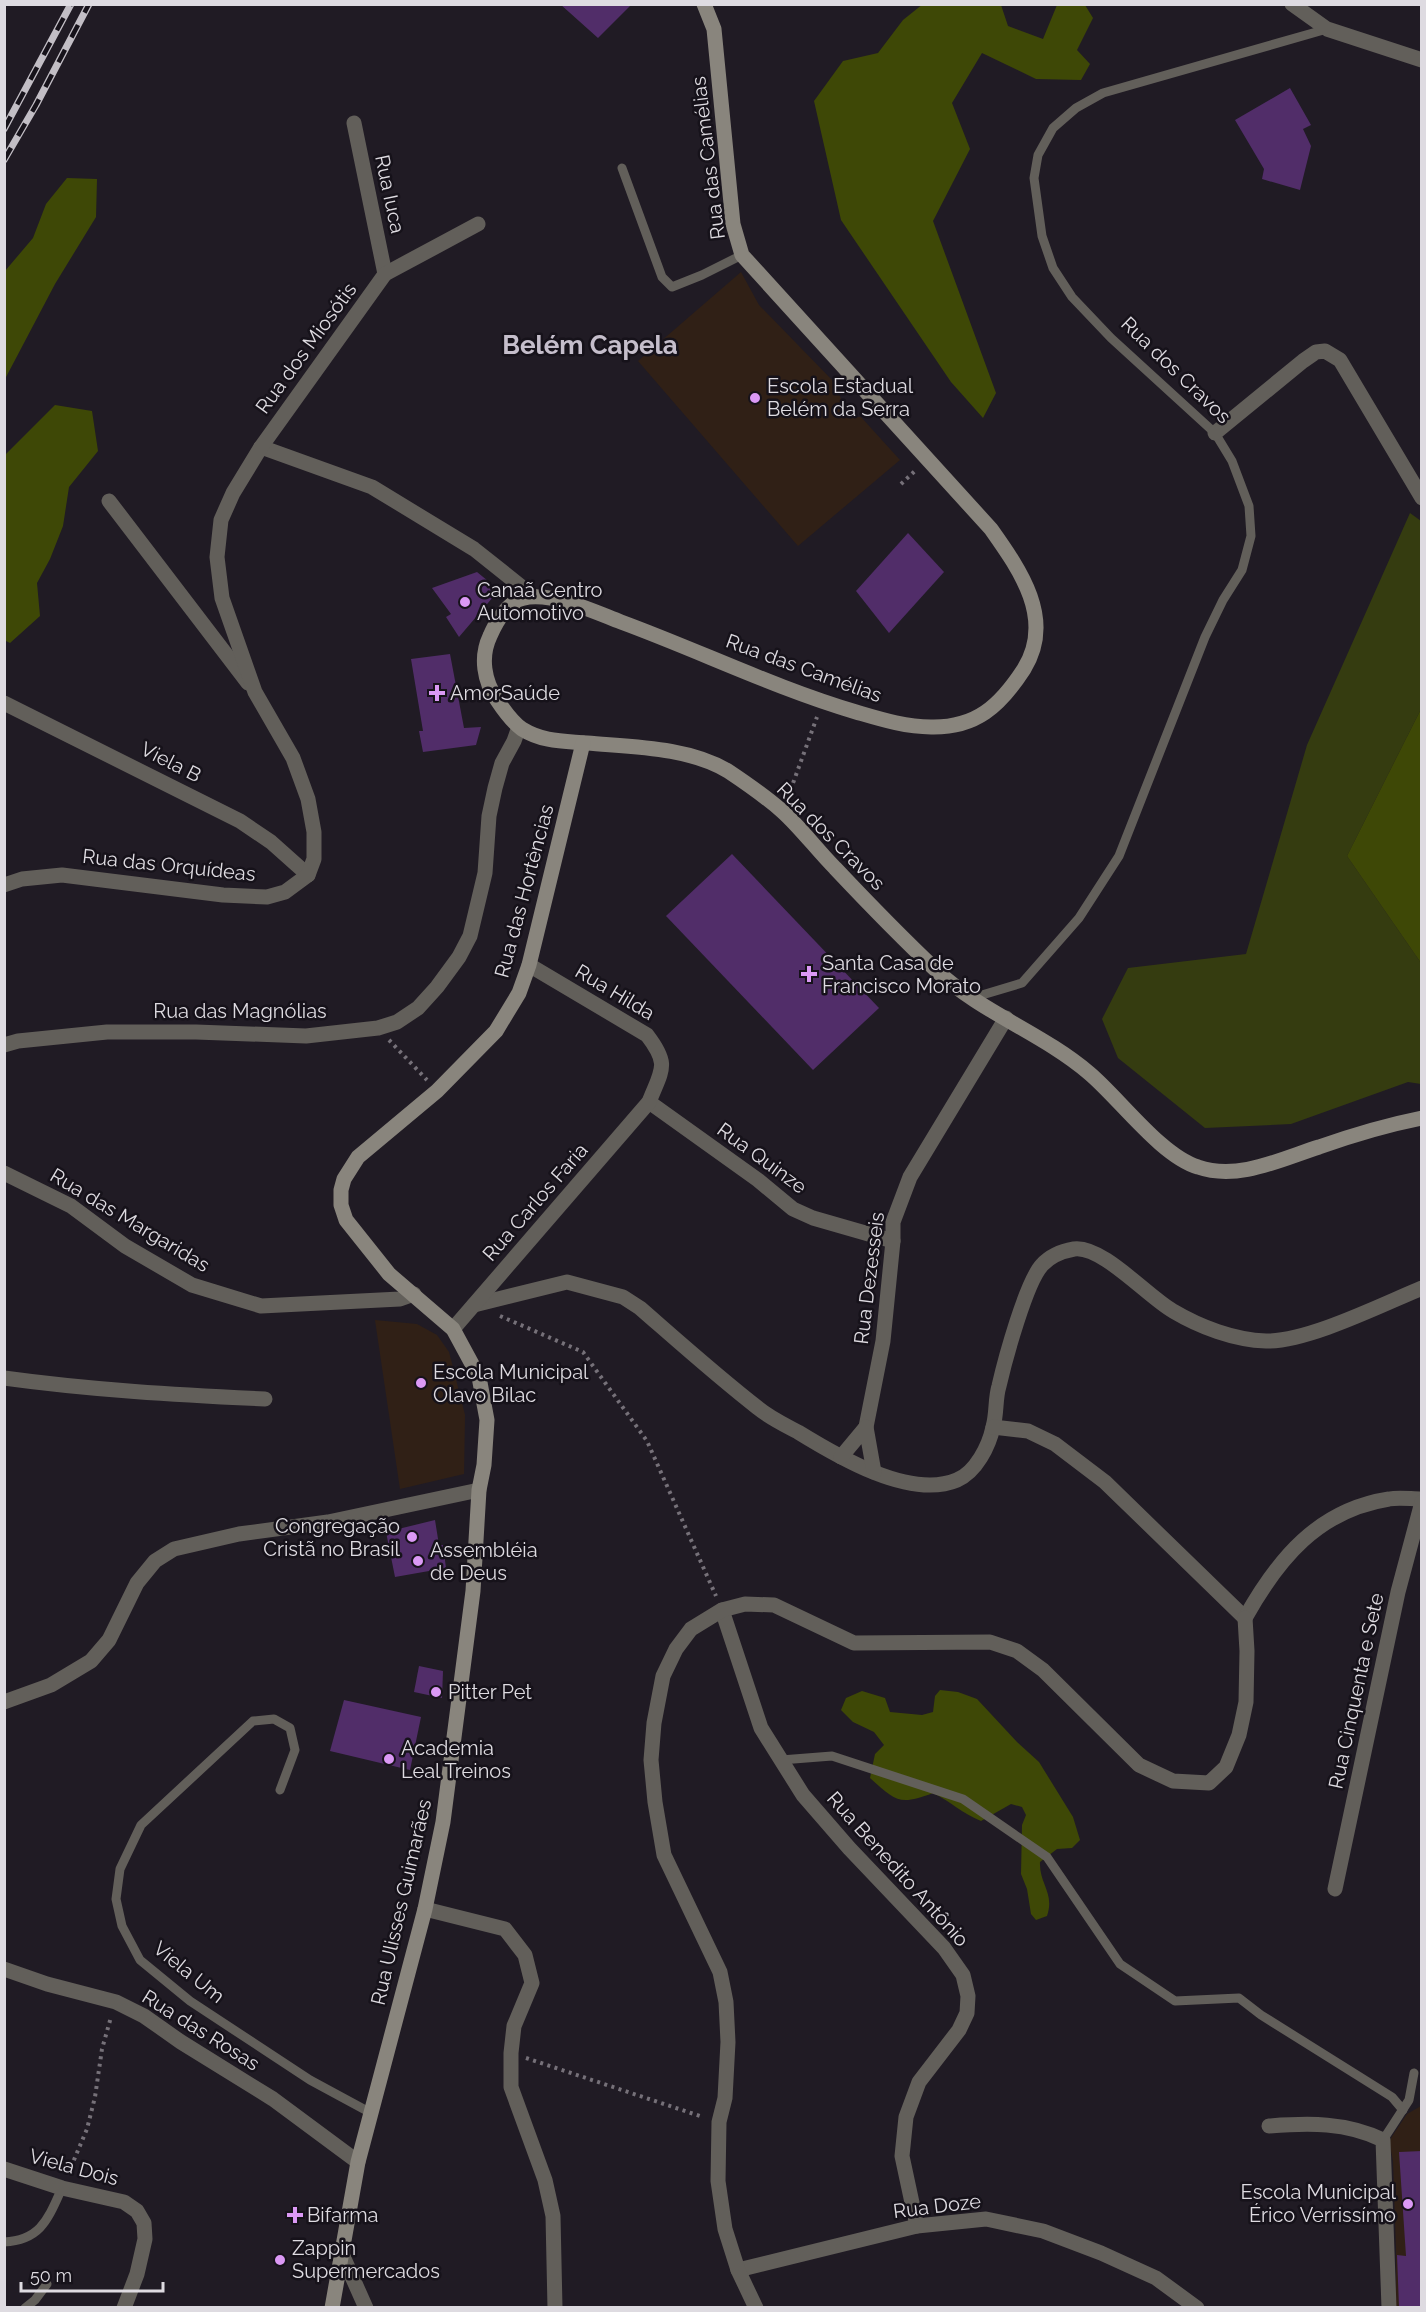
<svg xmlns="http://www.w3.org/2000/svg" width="1426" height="2312" font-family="Raleway,sans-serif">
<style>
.education{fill:#302016}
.green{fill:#353c10}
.forest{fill:#3e4806}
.building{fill:#512d69}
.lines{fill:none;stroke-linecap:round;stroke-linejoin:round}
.path{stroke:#767179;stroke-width:4;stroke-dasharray:3 4.5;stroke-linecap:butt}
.service{stroke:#625f5a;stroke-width:9}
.minor{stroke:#625f5a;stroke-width:15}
.secondary{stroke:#89857d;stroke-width:15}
.rail-casing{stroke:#c2bec5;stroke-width:7}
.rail{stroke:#16121a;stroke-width:4.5;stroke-dasharray:14;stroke-linecap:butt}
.poi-dot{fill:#db99f5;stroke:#16121a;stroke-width:2}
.labels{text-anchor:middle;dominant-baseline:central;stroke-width:5;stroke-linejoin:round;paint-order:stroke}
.street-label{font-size:20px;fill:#dedbe1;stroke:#16121a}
.poi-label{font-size:20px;fill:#dedbe1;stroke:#16121a;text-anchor:start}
.district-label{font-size:26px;font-weight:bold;fill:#c5becb;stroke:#16121a}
</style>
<rect width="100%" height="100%" fill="#201b24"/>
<!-- education -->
<g class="education">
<polygon points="741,272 759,305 832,380 850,417 861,417 900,460 798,546 638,361"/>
<polygon points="375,1320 417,1324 437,1335 449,1352 465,1415 464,1474 400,1489"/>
<polygon points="1421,2106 1421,2307 1396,2307 1396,2248 1393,2161 1389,2141 1407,2114"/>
</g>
<!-- green -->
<polygon class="green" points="1410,513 1421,521 1421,709 1347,856 1421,963 1421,1084 1408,1082 1291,1124 1205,1128 1118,1058 1102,1019 1128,968 1246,954 1307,745"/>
<!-- forest -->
<g class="forest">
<polygon points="923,4 1001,5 1008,26 1043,39 1057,5 1085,5 1093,18 1077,50 1090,64 1081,80 1036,79 982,53 952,103 970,149 933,221 996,393 983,418 951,382 841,220 814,101 843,61 878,53 903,20"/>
<polygon points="67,178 97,179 96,217 55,284 5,379 5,271 33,238 46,204"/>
<polygon points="55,405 92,411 98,451 69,487 63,526 50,559 37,583 40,616 10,643 4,640 5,455"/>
<polygon points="1421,709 1421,963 1347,856"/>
<path d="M 940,1690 L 958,1692 L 977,1699 L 1017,1742 L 1039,1762 L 1073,1817 L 1080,1840 L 1072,1848 L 1057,1849 L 1040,1862 C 1039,1884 1055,1893 1047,1916 L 1036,1920 L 1031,1914 L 1027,1889 L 1021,1874 L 1022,1825 L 1026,1815 L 1022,1807 L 1011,1804 L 981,1821 C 963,1814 950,1801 933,1793 C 899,1806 896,1801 870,1778 L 875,1754 L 884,1745 L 874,1732 L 853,1722 L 841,1710 L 846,1698 L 862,1691 L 885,1698 L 890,1712 L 922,1715 L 933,1712 L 935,1696 Z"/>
</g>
<!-- building -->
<g class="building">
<polygon points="560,4 632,4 598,38"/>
<polygon points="1290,88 1311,125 1303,129 1311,146 1300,190 1262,179 1264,169 1235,120"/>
<polygon points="908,533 944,572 889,633 856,591"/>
<polygon points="477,572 499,590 459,637 446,617 451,614 432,588"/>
<polygon points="450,654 464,728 481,727 476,745 423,752 419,731 423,731 411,659"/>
<polygon points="732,854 879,1008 813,1070 666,916"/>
<polygon points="435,1520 439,1545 443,1545 446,1568 395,1577 386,1532"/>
<polygon points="419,1666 443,1671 442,1698 414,1692"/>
<polygon points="344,1700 421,1717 410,1770 330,1751"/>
<polygon points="1422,2151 1422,2307 1399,2307 1397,2255 1406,2256 1399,2152"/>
</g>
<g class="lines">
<!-- path -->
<g class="path">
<polyline points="901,484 917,469"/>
<polyline points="788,797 817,717"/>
<polyline points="389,1040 427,1080"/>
<polyline points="500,1316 583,1352 647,1441 716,1596"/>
<polyline points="526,2058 703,2117"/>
<polyline points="68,2174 87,2129 95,2097 102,2049 111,2017"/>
</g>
<!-- service -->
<g class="service">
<polyline points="622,168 662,277 672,287 702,275 742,255"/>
<polyline points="972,998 1022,983 1079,918 1119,856 1205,637 1223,600 1242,570 1251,536 1249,506 1232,461 1215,433 1111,338 1072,297 1053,268 1042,236 1034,178 1038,155 1053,128 1076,108 1103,93 1327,29"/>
<polyline points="781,1760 832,1756 963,1799 1047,1857 1120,1964 1175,2001 1239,1998 1261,2015 1392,2097 1403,2110"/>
<polyline points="280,1790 295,1750 290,1728 274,1719 253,1721 141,1825 120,1869 116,1899 122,1926 140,1960 190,2001 310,2080 371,2113"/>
<polyline points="1383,2140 1409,2100 1414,2073"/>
<path d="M 4,2242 C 41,2240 48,2219 62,2188"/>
<polyline points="25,2308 35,2300 47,2284"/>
</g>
<!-- minor -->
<g class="minor">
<polyline points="1292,4 1327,29 1422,60"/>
<polyline points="354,123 385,274"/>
<polyline points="1215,433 1303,361 1316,352 1325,351 1340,360 1422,498"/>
<polyline points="261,447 372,487 474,549 533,596"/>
<polyline points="109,501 248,683"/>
<polyline points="4,703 240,821 271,842 308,875"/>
<polyline points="4,885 22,879 62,875 223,895 267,897 285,892 308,875 314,859 314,832 308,799 293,758 255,692 222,598 217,557 221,520 233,493 261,447 385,274 478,224"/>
<polyline points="4,1045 18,1041 107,1032 196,1032 306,1036 378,1028 397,1022 418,1008 437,987 459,957 470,936 485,873 489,816 495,788 502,763 514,741 519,727"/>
<polyline points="649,1102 758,1180 793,1209 813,1218 893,1241"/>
<polyline points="4,1173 71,1206 125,1246 192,1285 261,1306 400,1299 414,1294"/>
<path d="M 474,1305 L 567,1282 L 623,1297 L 640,1308 C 679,1342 718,1377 758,1408 C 770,1418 785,1425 798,1432 C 837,1456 910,1500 957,1480 C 976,1472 989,1446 993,1427 C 997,1413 995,1399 999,1386 C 1005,1360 1026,1282 1042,1265 C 1050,1256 1063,1251 1074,1249 C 1102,1245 1148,1297 1173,1311 C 1200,1327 1234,1340 1266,1341 C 1307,1342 1381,1305 1422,1288"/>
<path d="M 453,1329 L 649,1102 C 662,1069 670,1065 647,1035 L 529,965"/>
<path d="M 4,1378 C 91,1390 178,1395 265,1399"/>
<polyline points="866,1427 883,1341 893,1241 893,1222 910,1177 1006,1018"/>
<polyline points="993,1427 1028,1431 1055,1444 1105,1482 1245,1618"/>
<polyline points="841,1457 866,1427 874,1472"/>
<polyline points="722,1610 761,1728 803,1795 849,1848 944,1948 963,1975 968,1996 967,2013 959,2030 919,2082 906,2117 902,2156 917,2226"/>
<path d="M 1245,1618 C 1278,1559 1318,1510 1389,1499 C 1399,1497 1411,1499 1422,1499"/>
<polyline points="4,1702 51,1685 91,1661 109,1640 137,1583 155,1561 174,1549 239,1534 328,1522 479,1490"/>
<polyline points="1335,1889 1398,1592 1422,1502"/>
<polyline points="425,1909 505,1929 525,1955 532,1983 514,2026 511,2053 511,2087 545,2180 553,2216 555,2308"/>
<polyline points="4,1969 47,1984 116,2002 144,2016 181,2042 273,2099 358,2162"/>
<path d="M 1269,2126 C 1309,2123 1346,2122 1383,2140 L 1389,2308"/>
<polyline points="4,2169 62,2188 124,2202 137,2211 144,2223 145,2239 137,2274 124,2308"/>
<polyline points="342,2254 366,2308"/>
<polyline points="738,2270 917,2226 986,2219 1043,2231 1101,2253 1156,2278 1197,2308"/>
<polyline points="756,2308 738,2270 725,2229 718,2181 719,2122 725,2098 728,2042 726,2002 720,1972 664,1855 655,1802 651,1760 654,1723 663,1676 676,1649 691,1629 722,1610 745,1604 774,1605 854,1643 990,1642 1017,1651 1043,1670 1139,1765 1173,1781 1209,1783 1226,1767 1239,1735 1246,1702 1247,1651 1245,1618"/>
</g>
<!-- secondary -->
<g class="secondary">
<path d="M 704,4 L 714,29 L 733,224 L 742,255 L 991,529 C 1020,570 1055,619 1024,669 C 1000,706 976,728 931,727 C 905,727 880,719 856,712 C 775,688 700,651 621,622 C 595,612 557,594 529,597 C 509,599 497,620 490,636 C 480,657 484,681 497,700 C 503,709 512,722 522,729 C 543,742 563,741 587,743 C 632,747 688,747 728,771 C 746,783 766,797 782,811 C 801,828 817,850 835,868 C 868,903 902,938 937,971 C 982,1013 1042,1033 1089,1073 C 1119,1098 1161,1156 1198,1167 C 1238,1181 1281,1159 1319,1147 C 1353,1135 1387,1125 1422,1118"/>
<polyline points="332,2308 358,2162 425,1909 443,1822 473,1591 479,1490 484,1465 487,1420 479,1377 453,1329 389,1274 346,1220 341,1205 341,1190 344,1179 358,1157 437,1091 496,1031 519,993 529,965 583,743"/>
</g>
<defs>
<g id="rail">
<polyline points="4,129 71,4"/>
<polyline points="4,160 36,105 89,4"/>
</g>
</defs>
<!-- rail casing -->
<use href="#rail" class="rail-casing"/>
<!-- rail -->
<use href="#rail" class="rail"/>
</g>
<!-- markers -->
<g class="poi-dot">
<circle cx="755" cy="398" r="6"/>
<circle cx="465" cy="602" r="6"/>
<path d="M434 684h6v6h6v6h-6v6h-6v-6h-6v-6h6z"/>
<path d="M806 965h6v6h6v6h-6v6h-6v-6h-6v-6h6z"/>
<circle cx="421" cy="1383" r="6"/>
<circle cx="412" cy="1537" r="6"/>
<circle cx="418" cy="1561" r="6"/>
<circle cx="436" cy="1692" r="6"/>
<circle cx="389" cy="1759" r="6"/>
<circle cx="1408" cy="2204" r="6"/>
<path d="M292 2206h6v6h6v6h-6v6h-6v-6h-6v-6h6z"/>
<circle cx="280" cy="2260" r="6"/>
</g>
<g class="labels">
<!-- street labels -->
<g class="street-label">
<text transform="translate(708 158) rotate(-97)">Rua das Camélias</text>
<text transform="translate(390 194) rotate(78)">Rua Iuca</text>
<text transform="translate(306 348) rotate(-54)">Rua dos Miosótis</text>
<text transform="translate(1176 370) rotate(44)">Rua dos Cravos</text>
<text transform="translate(804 668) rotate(20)">Rua das Camélias</text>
<text transform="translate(171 762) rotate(27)">Viela B</text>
<text transform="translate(831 836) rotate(45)">Rua dos Cravos</text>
<text transform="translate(169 865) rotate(6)">Rua das Orquídeas</text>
<text transform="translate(524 891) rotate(-75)">Rua das Hortências</text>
<text transform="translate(615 992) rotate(31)">Rua Hilda</text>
<text x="240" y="1011">Rua das Magnólias</text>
<text transform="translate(762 1158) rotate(36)">Rua Quinze</text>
<text transform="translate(535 1202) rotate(-49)">Rua Carlos Faria</text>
<text transform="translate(130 1220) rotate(31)">Rua das Margaridas</text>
<text transform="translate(869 1278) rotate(-83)">Rua Dezesseis</text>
<text transform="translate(1356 1691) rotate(-78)">Rua Cinquenta e Sete</text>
<text transform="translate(898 1869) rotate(48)">Rua Benedito Antônio</text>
<text transform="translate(401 1902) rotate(-77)">Rua Ulisses Guimarães</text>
<text transform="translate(189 1972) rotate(39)">Viela Um</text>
<text transform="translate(201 2030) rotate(32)">Rua das Rosas</text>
<text transform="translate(74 2167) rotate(15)">Viela Dois</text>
<text transform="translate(937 2206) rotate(-7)">Rua Doze</text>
</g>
<!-- poi labels -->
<g class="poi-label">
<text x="767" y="386">Escola Estadual<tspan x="767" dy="23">Belém da Serra</tspan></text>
<text x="477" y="590">Canaã Centro<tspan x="477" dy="23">Automotivo</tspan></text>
<text x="450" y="693">AmorSaúde</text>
<text x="822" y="963">Santa Casa de<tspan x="822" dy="23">Francisco Morato</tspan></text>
<text x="433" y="1372">Escola Municipal<tspan x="433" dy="23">Olavo Bilac</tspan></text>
<text x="400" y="1526" text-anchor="end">Congregação<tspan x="400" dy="23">Cristã no Brasil</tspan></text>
<text x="430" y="1550">Assembléia<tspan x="430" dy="23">de Deus</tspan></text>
<text x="448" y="1692">Pitter Pet</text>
<text x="401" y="1748">Academia<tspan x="401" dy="23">Leal Treinos</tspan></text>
<text x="1396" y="2192" text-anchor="end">Escola Municipal<tspan x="1396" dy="23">Érico Verrissímo</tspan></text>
<text x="307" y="2215">Bifarma</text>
<text x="292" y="2248">Zappin<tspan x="292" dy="23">Supermercados</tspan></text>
</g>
<!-- district labels -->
<g class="district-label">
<text x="590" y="345">Belém Capela</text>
</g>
</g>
<!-- border -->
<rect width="1426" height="2312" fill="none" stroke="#dedbe1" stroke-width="12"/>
<!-- scale -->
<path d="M21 2282v9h142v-9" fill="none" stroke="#dedbe1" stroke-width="3"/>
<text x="30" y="2282" font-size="18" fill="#dedbe1" stroke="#16121a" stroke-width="4.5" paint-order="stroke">50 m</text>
</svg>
